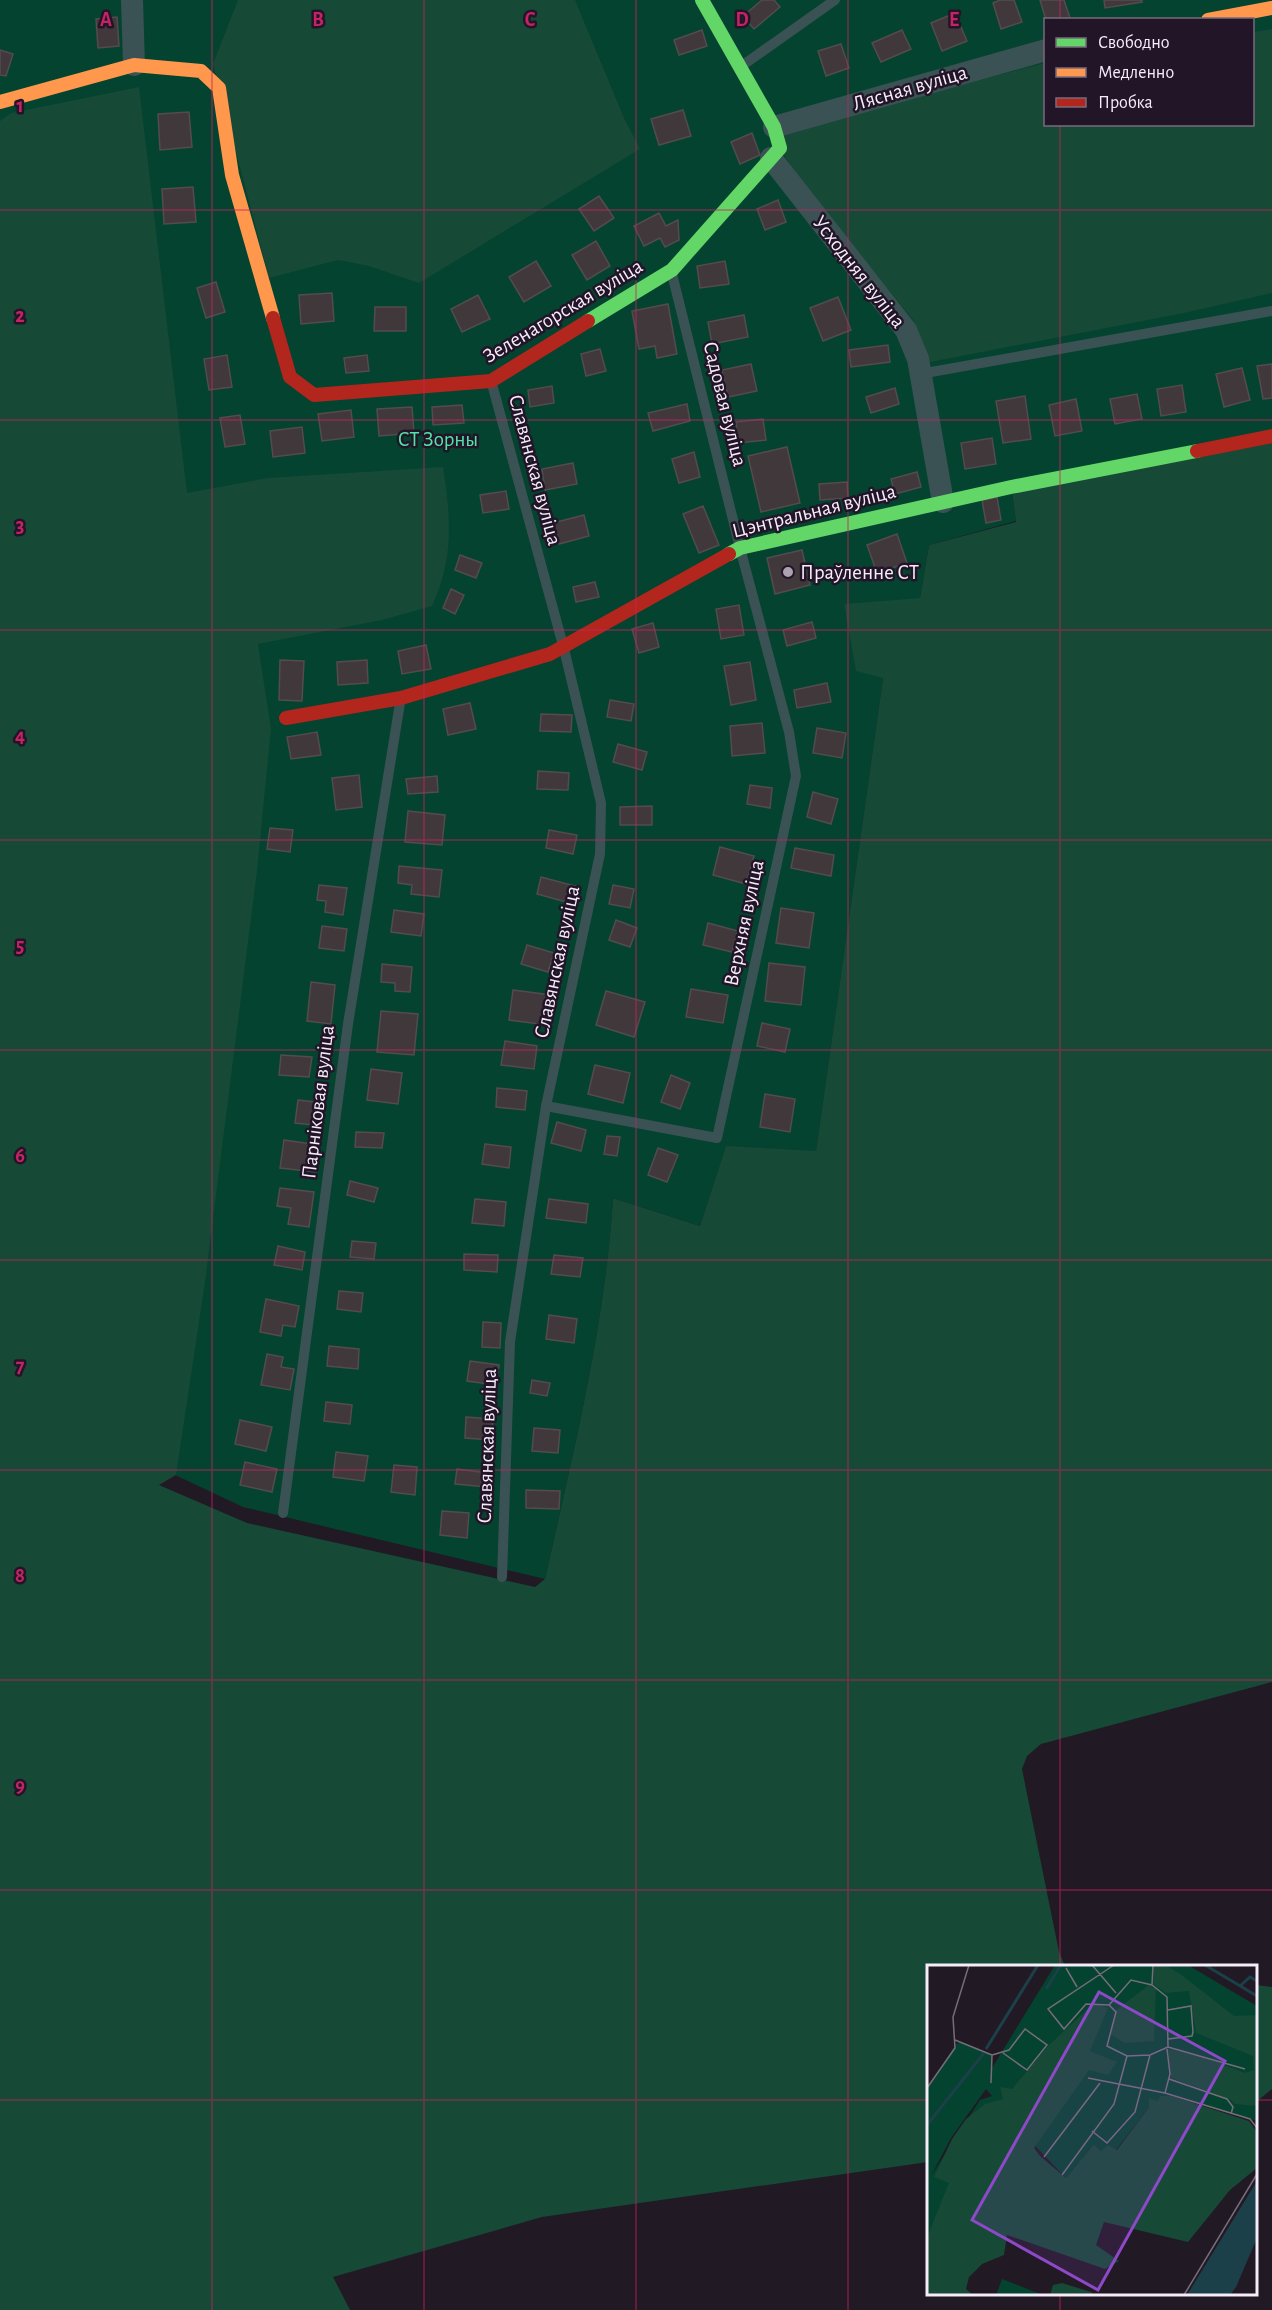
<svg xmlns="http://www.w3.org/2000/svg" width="1272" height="2310" font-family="'Alegreya Sans',sans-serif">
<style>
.green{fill:#04432f;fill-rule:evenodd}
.forest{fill:#164936}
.building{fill:#41383b;stroke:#534b4d;stroke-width:1.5}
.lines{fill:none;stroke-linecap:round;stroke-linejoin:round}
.lane{stroke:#3a5254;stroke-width:10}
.street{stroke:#3a5254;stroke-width:22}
.fast{stroke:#63d668;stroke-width:14}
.slow{stroke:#ff974d;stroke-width:14}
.jam{stroke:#b3261e;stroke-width:14}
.grid{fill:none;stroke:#c52363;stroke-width:1.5;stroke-opacity:0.55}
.poi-dot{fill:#aba2af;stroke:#231528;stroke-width:2}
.labels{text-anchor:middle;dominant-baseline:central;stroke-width:5;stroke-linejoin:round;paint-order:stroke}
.street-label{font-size:21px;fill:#f6ecfa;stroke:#231528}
.park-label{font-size:21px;fill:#51e4aa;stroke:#231528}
.poi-label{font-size:21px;fill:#f6ecfa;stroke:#231528;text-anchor:start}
.inset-river{fill:none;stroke:#1c404a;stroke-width:3}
.inset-road{fill:none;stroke:#766d7a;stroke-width:1.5}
.view{fill:#8d49c8;fill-opacity:0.15;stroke:#8d49c8;stroke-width:3}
.inset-edge{fill:none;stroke:#f6ecfa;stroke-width:3}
.grid-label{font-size:20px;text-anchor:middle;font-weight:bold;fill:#c52363;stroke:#231528;stroke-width:5;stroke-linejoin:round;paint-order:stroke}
</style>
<rect width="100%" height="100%" fill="#211924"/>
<!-- green -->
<path class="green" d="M 0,0 L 1272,0 L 1272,443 L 1012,494 L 1016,521 L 929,545 L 920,598 L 883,678 L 816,1152 L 726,1147 L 700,1226 L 613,1198 C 605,1328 573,1453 545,1579 L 243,1507 L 175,1475 L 0,1409 ZM 1046,20 L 1252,20 L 1252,124 L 1046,124 Z"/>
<!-- forest -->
<g class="forest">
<polygon points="238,0 575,0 624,118 640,149 419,283 369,266 338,260 269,278 213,64"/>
<polygon points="1272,29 1272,293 1184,313 925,363 914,321 799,180 780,148 786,130 1045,63 1046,124 1252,124 1253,32"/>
<path d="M 139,87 L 187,493 L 268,478 L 443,467 C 451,518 454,558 432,606 L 382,620 L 258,644 L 271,729 L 257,871 L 205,1282 L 176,1475 L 159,1485 L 247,1523 L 535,1587 L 545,1579 C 573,1453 605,1327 613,1198 L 700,1226 L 726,1146 L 816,1151 L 883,678 L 856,671 L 844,604 L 920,598 L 929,545 L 1016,522 L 1012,493 L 1272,443 L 1272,1682 L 1041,1744 L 1027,1756 L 1022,1769 L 1059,1952 L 1065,1966 L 928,1966 L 928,2162 L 542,2217 L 333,2277 L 350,2310 L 0,2310 L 0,121 L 11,113 Z"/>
<polygon points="1256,1985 1272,1987 1272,2089 1256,2102"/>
</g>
<!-- building -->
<g class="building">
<polygon points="762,0 774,0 780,7 754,29 743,16"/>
<polygon points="1000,0 1014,0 1022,22 1001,29 993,3"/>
<polygon points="1040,0 1064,0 1070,18 1046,20"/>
<polygon points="1104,0 1142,0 1142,2 1105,8"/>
<polygon points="955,13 967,41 942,51 931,23"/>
<polygon points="117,17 119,46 98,48 96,19"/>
<polygon points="702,30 707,46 679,55 674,40"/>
<polygon points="902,30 911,49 881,62 872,43"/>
<polygon points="841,44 849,68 826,76 818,51"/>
<polygon points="0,50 13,54 6,76 0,75"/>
<polygon points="683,110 691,136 659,145 651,119"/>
<polygon points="189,112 192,147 160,150 158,114"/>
<polygon points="752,133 760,155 740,164 731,142"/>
<polygon points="193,187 196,222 164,224 162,189"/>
<polygon points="599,196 614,218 594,231 579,209"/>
<polygon points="778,200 786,222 765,230 757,209"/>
<polygon points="659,213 666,226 678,220 679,240 665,247 660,238 644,246 634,226"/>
<polygon points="596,241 610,266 587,280 572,255"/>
<polygon points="536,261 551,286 524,302 509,277"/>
<polygon points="725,261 729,284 700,288 697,266"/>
<polygon points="216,282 225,312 206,318 197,288"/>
<polygon points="332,293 334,321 301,324 299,295"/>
<polygon points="478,295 490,319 462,332 451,309"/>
<polygon points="838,297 851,330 823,341 810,308"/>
<polygon points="668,304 677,354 657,358 655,346 639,349 632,311"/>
<polygon points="375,307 406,307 406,331 374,331"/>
<polygon points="744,315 748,337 712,344 708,322"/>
<polygon points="888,345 890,362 851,367 849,350"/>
<polygon points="600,349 606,371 586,376 581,354"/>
<polygon points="227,355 232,387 209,390 204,359"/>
<polygon points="367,355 369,371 346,373 344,358"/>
<polygon points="751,364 757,391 728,397 722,370"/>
<polygon points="1272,364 1272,398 1263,399 1257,366"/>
<polygon points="1242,368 1250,400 1224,407 1216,374"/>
<polygon points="1182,385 1186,412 1161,416 1157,389"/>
<polygon points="552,386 554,403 530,407 528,390"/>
<polygon points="895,388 899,404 871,413 866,397"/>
<polygon points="1137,394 1142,419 1115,424 1110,399"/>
<polygon points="1025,396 1031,439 1003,443 996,401"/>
<polygon points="1076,399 1082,431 1055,436 1049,405"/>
<polygon points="687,404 690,421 653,431 648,413"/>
<polygon points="462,405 464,423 433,425 432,407"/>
<polygon points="412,407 414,433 379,436 377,409"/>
<polygon points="351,410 354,437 322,441 318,414"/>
<polygon points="240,415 245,444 225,447 220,418"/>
<polygon points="763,419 766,440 738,443 736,422"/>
<polygon points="302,427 305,453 273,457 270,431"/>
<polygon points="992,438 996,464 965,469 961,443"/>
<polygon points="787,447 800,503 761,512 748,456"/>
<polygon points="694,452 700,477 679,483 672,459"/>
<polygon points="573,463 577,484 545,490 542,469"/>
<polygon points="917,472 921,487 895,494 891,479"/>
<polygon points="847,482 848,498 820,500 819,484"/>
<polygon points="506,491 509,509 483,513 480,495"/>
<polygon points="997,497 1001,520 986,523 982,500"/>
<polygon points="703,506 719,545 699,553 683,514"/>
<polygon points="584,515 589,536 559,544 553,523"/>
<polygon points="897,534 907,563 877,573 867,545"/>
<polygon points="802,550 810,585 775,594 767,558"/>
<polygon points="460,555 482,563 476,578 455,570"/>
<polygon points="595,582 599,597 576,602 573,587"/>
<polygon points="451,589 464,595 455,614 443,608"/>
<polygon points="739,605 744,635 721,639 716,609"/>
<polygon points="812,622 816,638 787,646 783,630"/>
<polygon points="653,623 659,647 639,653 632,629"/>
<polygon points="426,645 431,669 402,674 398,651"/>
<polygon points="280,660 304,661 302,701 279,700"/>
<polygon points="367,660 368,683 338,685 337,662"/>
<polygon points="750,662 756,700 731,705 724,666"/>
<polygon points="827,683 831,702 797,708 794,690"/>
<polygon points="610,700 634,704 631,721 607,717"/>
<polygon points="470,703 476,729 448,735 443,709"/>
<polygon points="541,714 572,715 571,732 540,731"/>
<polygon points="762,723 765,753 732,756 730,726"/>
<polygon points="817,728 846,733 842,758 813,753"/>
<polygon points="317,732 321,755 291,759 287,737"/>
<polygon points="618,744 647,752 642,770 613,762"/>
<polygon points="538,771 569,773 568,790 537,789"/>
<polygon points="359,775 362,807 336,810 332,778"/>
<polygon points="437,776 438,792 408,794 406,779"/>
<polygon points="750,785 772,788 770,808 747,804"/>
<polygon points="813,792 838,799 831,824 807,817"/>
<polygon points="652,806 652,825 620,825 620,807"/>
<polygon points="408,811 445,815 442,845 405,842"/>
<polygon points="270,828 293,830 290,852 267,849"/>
<polygon points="549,830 577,835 573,854 546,848"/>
<polygon points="720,847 754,856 746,884 713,875"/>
<polygon points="795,848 834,855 831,876 791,868"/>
<polygon points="399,866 442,870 439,897 411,894 412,885 398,883"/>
<polygon points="541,877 575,886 570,903 537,894"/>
<polygon points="319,885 347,888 343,915 325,912 326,901 317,900"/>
<polygon points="613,885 634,889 630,908 609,904"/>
<polygon points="781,908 814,913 809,948 776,943"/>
<polygon points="394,910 424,914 421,936 391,932"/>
<polygon points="616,920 637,928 630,947 609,940"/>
<polygon points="708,923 738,931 732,952 703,945"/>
<polygon points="322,926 347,929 344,951 319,948"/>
<polygon points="527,945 554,953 548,972 521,964"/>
<polygon points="769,963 805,967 801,1005 765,1001"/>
<polygon points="382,964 412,967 410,992 395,991 395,983 381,982"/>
<polygon points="311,982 335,985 331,1024 307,1021"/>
<polygon points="691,989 728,995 723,1023 686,1017"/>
<polygon points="513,990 551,995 547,1025 509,1020"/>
<polygon points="606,991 645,1002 634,1037 596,1025"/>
<polygon points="381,1011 418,1014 414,1055 377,1052"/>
<polygon points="762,1023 790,1029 785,1052 757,1046"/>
<polygon points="505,1041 537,1046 534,1069 501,1065"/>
<polygon points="281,1055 312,1057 309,1077 279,1075"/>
<polygon points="595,1065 630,1073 623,1103 588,1094"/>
<polygon points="371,1069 402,1073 398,1104 367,1100"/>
<polygon points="671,1075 690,1083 680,1109 661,1102"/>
<polygon points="497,1088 527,1091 525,1110 496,1107"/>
<polygon points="765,1094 795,1099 790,1132 760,1127"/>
<polygon points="298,1100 315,1102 313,1125 295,1123"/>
<polygon points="557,1122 586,1130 581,1151 551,1143"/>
<polygon points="356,1132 384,1133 382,1148 355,1147"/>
<polygon points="607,1136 620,1137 617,1156 604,1154"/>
<polygon points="284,1140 319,1145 316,1172 280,1168"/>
<polygon points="485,1144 511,1147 509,1168 482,1164"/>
<polygon points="658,1148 678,1155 667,1182 648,1175"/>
<polygon points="350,1181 378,1188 374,1202 347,1195"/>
<polygon points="280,1188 314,1192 309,1227 288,1224 291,1208 277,1206"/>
<polygon points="475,1199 506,1202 504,1226 472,1223"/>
<polygon points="549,1199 588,1204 586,1223 546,1218"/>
<polygon points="352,1241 376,1243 374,1259 350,1257"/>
<polygon points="278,1246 305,1252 302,1270 274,1265"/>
<polygon points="464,1254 498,1255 497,1272 464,1270"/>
<polygon points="554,1255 583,1258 580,1277 551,1274"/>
<polygon points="339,1291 363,1293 361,1312 337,1309"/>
<polygon points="266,1299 299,1306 295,1327 283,1325 281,1336 260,1332"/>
<polygon points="549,1315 577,1319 574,1343 546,1339"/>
<polygon points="483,1322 501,1323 500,1348 482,1347"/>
<polygon points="329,1346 359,1349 358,1369 327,1366"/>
<polygon points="267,1354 283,1357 281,1367 294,1369 290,1390 261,1385"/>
<polygon points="470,1361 499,1365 496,1385 467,1381"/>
<polygon points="532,1380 550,1383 547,1396 530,1393"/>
<polygon points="326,1402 352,1405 350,1424 324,1421"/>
<polygon points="466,1417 493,1419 491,1440 465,1438"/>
<polygon points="240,1420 272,1427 266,1451 235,1444"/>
<polygon points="534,1428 560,1430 558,1453 532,1451"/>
<polygon points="336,1452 368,1456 364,1481 333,1477"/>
<polygon points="245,1462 277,1469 272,1492 240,1485"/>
<polygon points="394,1465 417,1467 415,1495 391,1492"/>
<polygon points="457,1469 488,1473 487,1487 455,1484"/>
<polygon points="526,1490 560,1491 559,1509 526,1508"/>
<polygon points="442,1511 469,1513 467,1538 440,1535"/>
</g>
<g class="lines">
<!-- lane -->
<g class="lane">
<polyline points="743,65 835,0"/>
<polyline points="920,374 1272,311"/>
<polyline points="492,384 564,649 601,803 600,854 546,1106 510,1342 502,1577"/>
<polyline points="546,1106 717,1138 796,776 789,732 740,548 672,274"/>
<polyline points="283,1513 348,1024 400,703"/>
</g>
<!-- street -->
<g class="street">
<polyline points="132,0 134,65"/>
<polyline points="774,127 1046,50"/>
<polyline points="771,158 906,330 918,359 943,502"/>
</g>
<!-- fast -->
<g class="fast">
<polyline points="588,321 672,270 780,148 774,127 702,0"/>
<polyline points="729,554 740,548 1011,487 1197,451"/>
</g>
<!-- slow -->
<g class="slow">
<polyline points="1208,20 1272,8"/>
<polyline points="0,102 134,65 201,71 219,88 232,175 273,318"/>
</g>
<!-- jam -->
<g class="jam">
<polyline points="273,318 290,377 314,395 491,381 588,321"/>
<polyline points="1197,451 1272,436"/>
<polyline points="286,718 401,698 550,654 729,554"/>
</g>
</g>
<!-- grid -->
<path class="grid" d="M 212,0 L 212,2310M 424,0 L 424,2310M 636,0 L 636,2310M 848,0 L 848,2310M 1060,0 L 1060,20M 1060,124 L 1060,1966M 0,210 L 1272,210M 0,420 L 1272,420M 0,630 L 1272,630M 0,840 L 1272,840M 0,1050 L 1272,1050M 0,1260 L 1272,1260M 0,1470 L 1272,1470M 0,1680 L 1272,1680M 0,1890 L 1272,1890M 0,2100 L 928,2100M 1256,2100 L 1272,2100M 1060,2294 L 1060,2310"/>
<!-- markers -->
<circle class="poi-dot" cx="788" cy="572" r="6"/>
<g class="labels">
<!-- street labels -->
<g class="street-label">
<text transform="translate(910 88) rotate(-16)">Лясная вуліца</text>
<text transform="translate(859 272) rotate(52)">Усходняя вуліца</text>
<text transform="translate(563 311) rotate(-31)">Зеленагорская вуліца</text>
<text transform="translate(725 404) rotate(76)">Садовая вуліца</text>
<text transform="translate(535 470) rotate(75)">Славянская вуліца</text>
<text transform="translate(814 511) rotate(-14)">Цэнтральная вуліца</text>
<text transform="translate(744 923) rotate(-78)">Верхняя вуліца</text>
<text transform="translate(557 962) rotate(-78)">Славянская вуліца</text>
<text transform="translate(318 1102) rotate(-83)">Парніковая вуліца</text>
<text transform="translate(487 1446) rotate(-88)">Славянская вуліца</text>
</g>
<!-- park labels -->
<g class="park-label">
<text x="438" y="439">СТ Зорны</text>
</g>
<!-- poi labels -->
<g class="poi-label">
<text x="800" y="572">Праўленне СТ</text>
</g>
</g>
<!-- overview -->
<g transform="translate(927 1965)">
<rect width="330" height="330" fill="#211924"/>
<path d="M 128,0 L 261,0 L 330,41 L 330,156 L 245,131 L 222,142 L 189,185 L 174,186 L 167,179 L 139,213 L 90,162 L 9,253 L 0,272 L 0,123 L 29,79 L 34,77 L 65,90 L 65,103 ZM 59,124 L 65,131 L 53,135 L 4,211 L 24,173 ZM 75,314 L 116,330 L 69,330 Z" fill="#04432f" fill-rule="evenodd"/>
<path d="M 227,0 L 238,0 L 252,8 L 307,51 L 330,50 L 330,141 L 308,139 L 303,134 L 244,113 L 241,84 L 274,91 L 318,108 L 327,105 L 326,91 L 269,68 L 262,26 L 239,28 L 226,19 ZM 222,20 L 229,24 L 227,76 L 198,78 L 183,69 L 189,45 ZM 167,38 L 181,43 L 163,86 L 190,97 L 181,110 L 162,105 L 107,183 L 113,191 L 139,213 L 167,179 L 174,186 L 181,180 L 190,185 L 222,142 L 222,133 L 230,136 L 234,131 L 245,131 L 322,156 L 330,167 L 330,203 L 303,225 L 261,277 L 177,257 L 169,280 L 192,296 L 178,304 L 80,270 L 77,290 L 55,299 L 42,312 L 39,324 L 46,330 L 0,330 L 0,272 L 22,218 L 7,212 L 25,174 L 39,154 L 58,139 L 76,134 L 73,122 L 85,124 L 121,81 ZM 135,318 L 164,327 L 168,330 L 123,330 L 126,320 Z" fill="#164936"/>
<path d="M 330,216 L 330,273 L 309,322 L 303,330 L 260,330 Z" fill="#1c404a"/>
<path class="inset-river" d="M 278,0 L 330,31M 313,21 L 323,12 L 330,16M 119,24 L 134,0M 59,84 L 111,0M 0,160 L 57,88"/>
<path class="inset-road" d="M 165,0 L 189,28M 187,0 L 121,44 L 137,64 L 159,39 L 182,40 L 189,47 L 180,81 L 200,91 L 223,90 L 241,82M 139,3 L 150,22M 225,20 L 226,0M 182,40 L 204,15 L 225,20 L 240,32 L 241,82M 241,45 L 264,41 L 266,67 L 265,71 L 241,74M 28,75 L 65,90M 241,82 L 318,104M 65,90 L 82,85 L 98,64 L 120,80 L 100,105 L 76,88M 161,113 L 238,128 L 323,154 L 330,163M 242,114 L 300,134 L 306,142 L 304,149M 64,118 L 65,90M 0,123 L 28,83 L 26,52 L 42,0M 238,128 L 243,109 L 240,84M 165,166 L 180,178 L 208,147 L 223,90M 117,192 L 173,118M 135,210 L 187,139 L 200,91M 257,330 L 330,209"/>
<path class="view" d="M 172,27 L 298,96 L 171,325 L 45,255 Z"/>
<rect width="330" height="330" class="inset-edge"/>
</g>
<g class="grid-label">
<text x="106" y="26">A</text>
<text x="318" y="26">B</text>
<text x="530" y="26">C</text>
<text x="742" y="26">D</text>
<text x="954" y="26">E</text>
<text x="20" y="112">1</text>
<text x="20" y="322">2</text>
<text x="20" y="532">3</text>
<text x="20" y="742">4</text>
<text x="20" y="952">5</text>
<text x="20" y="1162">6</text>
<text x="20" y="1372">7</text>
<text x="20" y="1582">8</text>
<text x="20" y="1792">9</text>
</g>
<!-- legend -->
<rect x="1044" y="18" width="210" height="108" fill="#231528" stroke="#776b7c" stroke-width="1.5"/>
<rect x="1056" y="38" width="30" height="9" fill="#63d668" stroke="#776b7c" stroke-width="1.5"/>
<text x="1098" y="48" font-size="18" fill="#f6ecfa">Свободно</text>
<rect x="1056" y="68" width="30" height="9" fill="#ff974d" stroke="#776b7c" stroke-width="1.5"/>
<text x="1098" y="78" font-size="18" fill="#f6ecfa">Медленно</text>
<rect x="1056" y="98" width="30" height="9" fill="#b3261e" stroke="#776b7c" stroke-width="1.5"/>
<text x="1098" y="108" font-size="18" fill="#f6ecfa">Пробка</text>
</svg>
